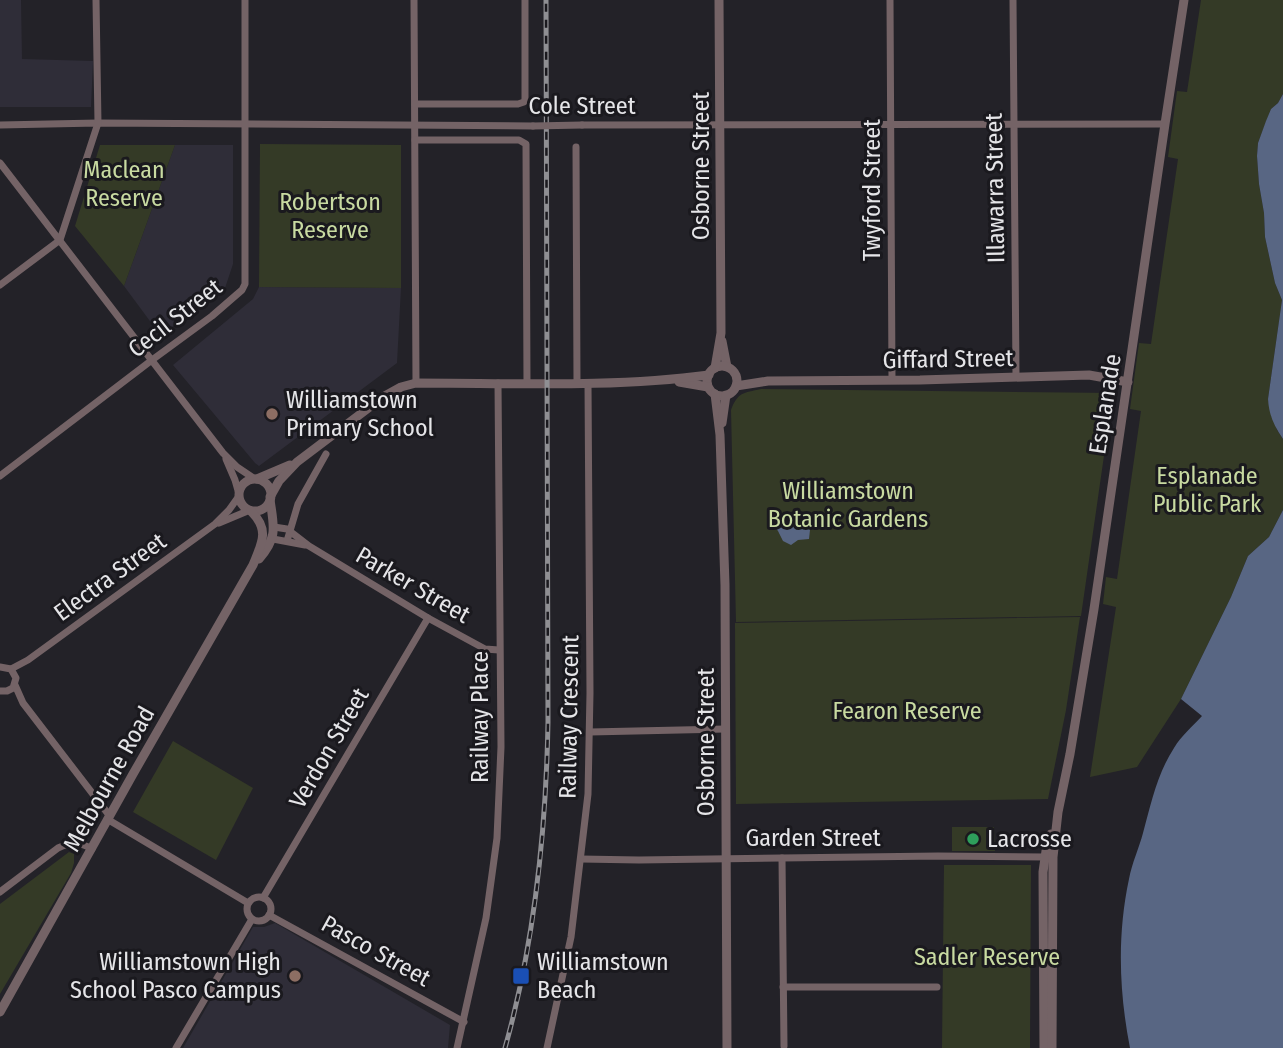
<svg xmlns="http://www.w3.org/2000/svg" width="1283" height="1048" font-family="'Fira Sans Condensed',sans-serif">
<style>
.built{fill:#2f2d38}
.green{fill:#343a26}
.water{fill:#586683}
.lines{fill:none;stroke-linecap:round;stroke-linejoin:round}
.minor{stroke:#746366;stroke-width:7}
.tertiary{stroke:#746366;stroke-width:9}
.rail-casing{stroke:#8f8f93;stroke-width:5}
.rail{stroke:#1a191e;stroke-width:2.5;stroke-dasharray:8;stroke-linecap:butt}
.minor-bridge{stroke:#746366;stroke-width:7}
.education-dot{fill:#8d6e63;stroke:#1a191e;stroke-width:2.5}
.leisure-dot{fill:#2e9e5b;stroke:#1a191e;stroke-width:2.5}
.transit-dot{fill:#1a4fb4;stroke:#1a191e;stroke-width:2.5}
.labels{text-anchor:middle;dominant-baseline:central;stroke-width:6;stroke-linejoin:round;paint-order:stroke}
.street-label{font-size:24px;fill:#e5e5e8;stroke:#1a191e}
.park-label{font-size:24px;fill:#c8daa1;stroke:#1a191e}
.poi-label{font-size:24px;fill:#e5e5e8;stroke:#1a191e;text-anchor:start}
</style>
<rect width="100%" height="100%" fill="#232228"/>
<!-- built -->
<g class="built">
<polygon points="0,0 21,0 22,59 93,61 91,107 0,107"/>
<polygon points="175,145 233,145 233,264 225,288 205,301 161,336 124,286"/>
<polygon points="259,287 401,288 397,363 259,466 255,463 173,365 253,299"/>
<polygon points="275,923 450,1025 448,1048 183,1048 253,927 264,927"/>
</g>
<!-- green -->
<g class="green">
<polygon points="1201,0 1283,0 1283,94 1278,103 1271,109 1258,143 1257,156 1259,184 1264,213 1265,237 1275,283 1282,300 1268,399 1277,430 1283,439 1283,510 1269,537 1248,556 1231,597 1181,699 1137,767 1090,777 1116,607 1103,604 1106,577 1117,579 1141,411 1130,409 1139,343 1151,344 1178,159 1168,157 1177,91 1187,92"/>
<polygon points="260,144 401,145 401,288 259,287"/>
<polygon points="100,145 175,145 124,286 75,226"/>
<path d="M 761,389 L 1113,393 L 1081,616 L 736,622 L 731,410 C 738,392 743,393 761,389 Z"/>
<polygon points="1080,617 1066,710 1048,799 736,804 735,623"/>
<polygon points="173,741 253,788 216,860 133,812"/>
<polygon points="952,827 994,827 995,851 952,851"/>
<polygon points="69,852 74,854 74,863 71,873 0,994 0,904"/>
<polygon points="944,865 1031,865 1030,1048 942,1048"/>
</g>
<!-- water -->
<g class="water">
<path d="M 1283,94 L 1283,439 C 1274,426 1269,415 1268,399 L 1282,300 L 1275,283 L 1265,237 L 1264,213 L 1259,184 L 1257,156 L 1258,143 L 1266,121 L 1271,109 L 1278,103 Z"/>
<path d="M 1283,510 L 1283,1048 L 1130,1048 C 1119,992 1117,935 1129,879 C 1132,863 1139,848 1143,833 C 1151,804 1157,774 1174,748 C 1181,736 1193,726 1202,716 L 1181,699 L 1231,597 L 1248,556 L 1269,537 Z"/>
<polygon points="778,518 792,519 805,522 810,530 809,539 798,540 791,545 783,541 778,531 772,523"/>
</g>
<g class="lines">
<!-- minor -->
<g class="minor">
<polyline points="414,0 416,383"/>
<polyline points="890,0 892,380"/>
<polyline points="1013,0 1016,376"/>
<polyline points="415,104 518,104 524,102 525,99 525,0"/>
<polyline points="0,125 98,123 533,126"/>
<polyline points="582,125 1165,124"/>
<polyline points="415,140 519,140 526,144 527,383"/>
<polyline points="576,147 577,383"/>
<polyline points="0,163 223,453 237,467 255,479"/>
<polyline points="0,285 60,240 98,123 96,0"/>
<polyline points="226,459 235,480 239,494"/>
<polyline points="0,476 152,360 212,316 242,290 245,284 245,0"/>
<polyline points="219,523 250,510"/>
<polyline points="274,527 287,529 309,546 428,618 485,649 499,650"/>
<polyline points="273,539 305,545"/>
<polyline points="287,541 298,504 326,454"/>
<polyline points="0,667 11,669 16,678 13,688 7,691 0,691"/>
<polyline points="11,669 28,660 215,524 229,510 239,496"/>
<polyline points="15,685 23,703 109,815"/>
<polyline points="590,732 725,729"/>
<polyline points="107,819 248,903"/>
<polyline points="782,858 784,1046"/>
<polyline points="581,859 639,860 938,856 1045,857"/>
<path d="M 0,892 L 58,848 C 71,842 80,842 92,849"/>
<circle cx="259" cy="909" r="12"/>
<polyline points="263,898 428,618"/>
<polyline points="269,915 464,1022"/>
<polyline points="783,987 937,987"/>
<polyline points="176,1048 252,919"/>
<polyline points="457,1048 486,918 497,838 501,747 498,383"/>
<polyline points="547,1048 571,937 588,794 590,693 588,383"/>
</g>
<!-- tertiary -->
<g class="tertiary">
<polyline points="722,341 727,367"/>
<circle cx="722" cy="381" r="15"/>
<polyline points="715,368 721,333 719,0"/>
<polyline points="679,382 708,387"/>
<polyline points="736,386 768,381 920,380 1089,375 1128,382"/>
<polyline points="715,394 720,435 725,585 727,1048"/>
<polyline points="722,423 726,395"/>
<polyline points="257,479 290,465"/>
<circle cx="255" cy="495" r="16"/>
<path d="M 270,497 L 279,481 L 297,462 L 383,397 L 401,387 L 416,383 C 513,383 612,388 709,375"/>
<path d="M 259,559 C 278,537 274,527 270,500"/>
<path d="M 0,1012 L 133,774 L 253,565 C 262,543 270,530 251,511"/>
<polyline points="1044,1048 1043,872 1046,851 1051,834"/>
<polyline points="1052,1048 1053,857 1058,812 1070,754 1094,609 1165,124 1184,0"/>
</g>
<defs>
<path id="rail" d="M 505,1048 C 535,941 546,832 548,722 L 546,0"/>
</defs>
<!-- rail casing -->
<use href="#rail" class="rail-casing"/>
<!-- rail -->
<use href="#rail" class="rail"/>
<!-- minor-bridge -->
<polyline class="minor-bridge" points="533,126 582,125"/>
</g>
<!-- markers -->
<g class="education-dot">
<circle cx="272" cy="414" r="7"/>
<circle cx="295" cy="976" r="7"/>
</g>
<circle class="leisure-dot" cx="973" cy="839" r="7"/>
<rect class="transit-dot" x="512" y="967" width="18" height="18" rx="3.5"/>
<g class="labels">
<!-- street labels -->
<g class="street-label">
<text x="582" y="106">Cole Street</text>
<text transform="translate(701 166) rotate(-90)">Osborne Street</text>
<text transform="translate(995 188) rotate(-91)">Illawarra Street</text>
<text transform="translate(872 190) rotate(-90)">Twyford Street</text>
<text transform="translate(175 318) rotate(-38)">Cecil Street</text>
<text transform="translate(948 359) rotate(-1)">Giffard Street</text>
<text transform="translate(1105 404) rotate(-81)">Esplanade</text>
<text transform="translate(110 577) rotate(-36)">Electra Street</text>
<text transform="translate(413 585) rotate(30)">Parker Street</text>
<text transform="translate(480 717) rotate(-90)">Railway Place</text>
<text transform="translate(569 717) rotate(-89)">Railway Crescent</text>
<text transform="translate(706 742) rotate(-90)">Osborne Street</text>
<text transform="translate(329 748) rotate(-60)">Verdon Street</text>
<text transform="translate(109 779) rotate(-61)">Melbourne Road</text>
<text x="813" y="838">Garden Street</text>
<text transform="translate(376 951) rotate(29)">Pasco Street</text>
</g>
<!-- park labels -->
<g class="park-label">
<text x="124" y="170">Maclean<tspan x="124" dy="28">Reserve</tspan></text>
<text x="330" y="202">Robertson<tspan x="330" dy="28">Reserve</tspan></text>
<text x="1207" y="476">Esplanade<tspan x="1207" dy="28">Public Park</tspan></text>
<text x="848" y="491">Williamstown<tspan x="848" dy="28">Botanic Gardens</tspan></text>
<text x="907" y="711">Fearon Reserve</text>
<text x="987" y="957">Sadler Reserve</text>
</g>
<!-- poi labels -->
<g class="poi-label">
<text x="286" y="400">Williamstown<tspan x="286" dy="28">Primary School</tspan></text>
<text x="987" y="839">Lacrosse</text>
<text x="281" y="962" text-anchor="end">Williamstown High<tspan x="281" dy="28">School Pasco Campus</tspan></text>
<text x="537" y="962">Williamstown<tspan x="537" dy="28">Beach</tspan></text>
</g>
</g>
</svg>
